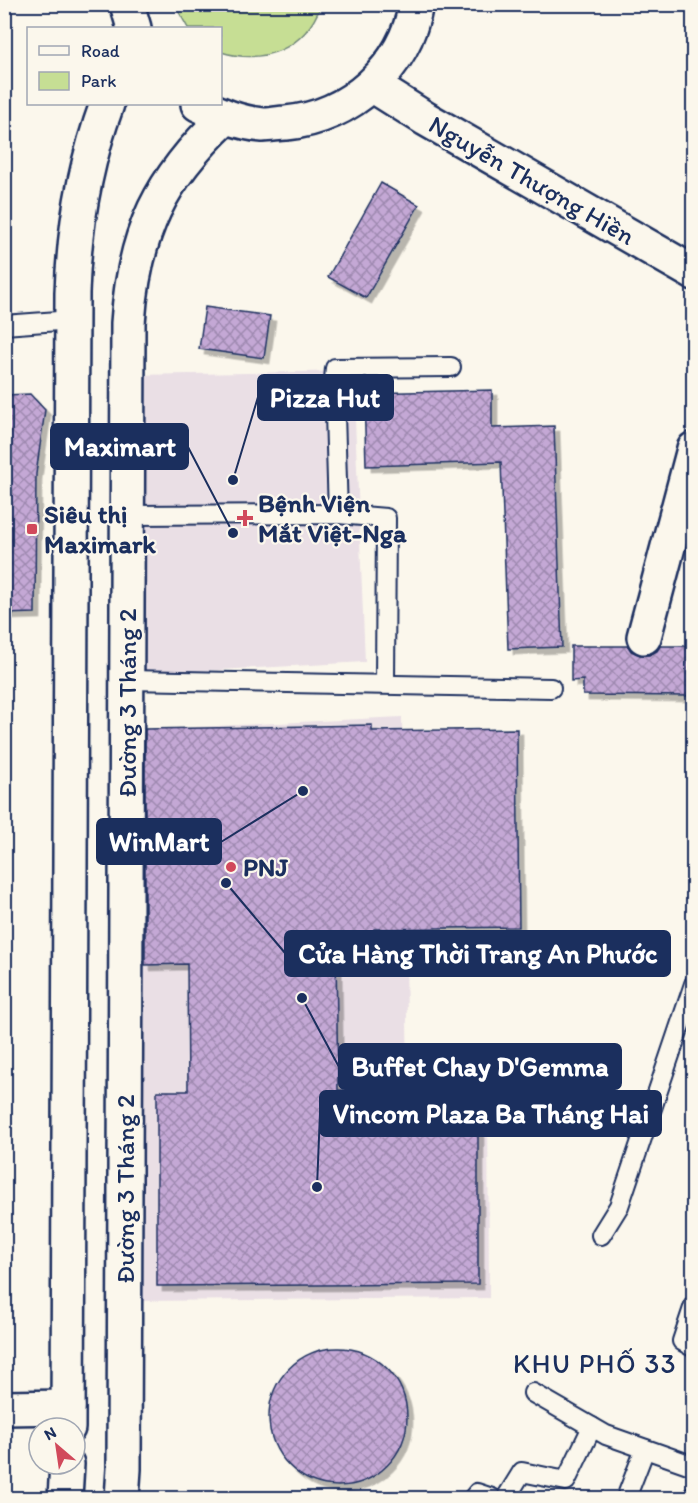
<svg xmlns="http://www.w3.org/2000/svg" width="698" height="1503" font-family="Itim,sans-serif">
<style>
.built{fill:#eadfe5}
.green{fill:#c6de94;stroke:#708679;stroke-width:1.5}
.building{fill:url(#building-cross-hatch);stroke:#1b2f5e;stroke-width:1.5;filter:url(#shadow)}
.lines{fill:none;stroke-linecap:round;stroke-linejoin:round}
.lane-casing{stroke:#1b2f5e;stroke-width:22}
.street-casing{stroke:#1b2f5e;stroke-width:38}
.secondary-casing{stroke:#1b2f5e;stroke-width:38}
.primary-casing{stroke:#1b2f5e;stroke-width:38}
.lane{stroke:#fbf7ec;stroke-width:18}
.street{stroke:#fbf7ec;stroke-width:33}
.secondary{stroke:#fbf7ec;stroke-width:33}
.primary{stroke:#fbf7ec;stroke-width:33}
.poi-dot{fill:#d1495b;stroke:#fbf7ec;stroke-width:2}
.labels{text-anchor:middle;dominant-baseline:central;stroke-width:4.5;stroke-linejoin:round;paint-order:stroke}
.street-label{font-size:26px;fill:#1b2f5e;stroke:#fbf7ec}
.poi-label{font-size:26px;font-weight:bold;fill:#1b2f5e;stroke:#fbf7ec;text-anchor:start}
.neighbourhood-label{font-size:27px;letter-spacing:1.5px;fill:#1b2f5e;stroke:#fbf7ec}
.leader{fill:none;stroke:#1b2f5e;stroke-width:2}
.callout-dot{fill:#1b2f5e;stroke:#fbf7ec;stroke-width:2}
.callout{fill:#1b2f5e;stroke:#1b2f5e;stroke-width:2}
.callout-label{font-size:27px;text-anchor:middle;font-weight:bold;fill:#fff}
</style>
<defs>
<pattern id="building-cross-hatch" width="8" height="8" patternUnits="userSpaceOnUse" patternTransform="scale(1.5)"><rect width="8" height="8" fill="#c4a8d5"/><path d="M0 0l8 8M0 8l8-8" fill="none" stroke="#9e89b0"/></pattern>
<filter id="shadow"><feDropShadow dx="5.5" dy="5.5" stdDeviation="0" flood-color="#0004"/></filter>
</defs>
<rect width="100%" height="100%" fill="#fbf7ec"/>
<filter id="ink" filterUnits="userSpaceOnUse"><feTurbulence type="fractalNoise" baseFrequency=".0167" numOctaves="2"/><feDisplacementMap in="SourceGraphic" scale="12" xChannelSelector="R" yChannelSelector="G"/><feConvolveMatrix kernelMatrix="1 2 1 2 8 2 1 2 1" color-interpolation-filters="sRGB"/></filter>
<g filter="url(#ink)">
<!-- built -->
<g class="built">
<polygon points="353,371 365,662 129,675 133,375"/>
<polygon points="402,717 408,1080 488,1089 489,1298 134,1301 131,730"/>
</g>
<!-- green -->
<path class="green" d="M 175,5 L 175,4 L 321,5 C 305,49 264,65 221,52 L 220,28 L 188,28 Z"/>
<!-- building -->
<g class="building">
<polygon points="381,183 419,205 366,298 328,277"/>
<polygon points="205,307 270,316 264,358 199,349"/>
<polygon points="492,390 492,428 554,426 562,647 508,649 501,462 366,466 364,393"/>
<polygon points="30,394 45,410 36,474 35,613 4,614 4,395"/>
<polygon points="571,646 628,646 631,651 640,655 649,655 657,651 660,646 689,646 688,696 583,695 583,680 571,681"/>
<polygon points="372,725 372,731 517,729 519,927 374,929 375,955 336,956 338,1090 478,1089 478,1284 157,1286 157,1091 188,1091 187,964 145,965 145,729"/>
<circle cx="338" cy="1417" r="69"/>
</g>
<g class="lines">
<defs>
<g id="lane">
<polyline points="4,325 72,320"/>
<polyline points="338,514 334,380 335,368 451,367"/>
<polyline points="128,515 338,514 386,518 385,684"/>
<polyline points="127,680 551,688"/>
<polyline points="601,1235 619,1206 694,984"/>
<polyline points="694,1305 682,1341 694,1348"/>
<polyline points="533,1393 606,1435 694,1466"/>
<polyline points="473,1498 477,1493 492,1498"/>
<polyline points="506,1498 522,1472 566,1481 592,1427"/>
<polyline points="626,1498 645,1449"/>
<polyline points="691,1498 694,1494"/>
</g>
<g id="street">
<polyline points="644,637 694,449"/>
<polyline points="4,1408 68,1407"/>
</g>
<polyline id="secondary" points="372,85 426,119 694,273"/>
<g id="primary">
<polyline points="127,4 134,28"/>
<path d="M 198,104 C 219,114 239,123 263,125 C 270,125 279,123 286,123 C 350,117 405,68 416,4"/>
<path d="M 68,1428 L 72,293 C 74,228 85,164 107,104"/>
<polyline points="65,1498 67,1464"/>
<path d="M 122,1498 L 124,1469 L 128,323 C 134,233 160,179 225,118"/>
</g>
</defs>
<!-- lane casing -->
<use href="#lane" class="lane-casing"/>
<!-- street casing -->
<use href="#street" class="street-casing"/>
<!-- secondary casing -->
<use href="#secondary" class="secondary-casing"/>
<!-- primary casing -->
<use href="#primary" class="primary-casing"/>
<!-- lane -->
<use href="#lane" class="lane"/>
<!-- street -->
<use href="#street" class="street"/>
<!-- secondary -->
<use href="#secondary" class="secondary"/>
<!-- primary -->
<use href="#primary" class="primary"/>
</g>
</g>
<!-- markers -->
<g class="poi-dot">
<path d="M242 509h6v6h6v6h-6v6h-6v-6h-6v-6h6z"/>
<rect x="26" y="523" width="12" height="12" rx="3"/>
<circle cx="231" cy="867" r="6"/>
</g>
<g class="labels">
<!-- street labels -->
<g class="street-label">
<text transform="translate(532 180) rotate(30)">Nguyễn Thượng Hiền</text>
<text transform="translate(127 703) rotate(-90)">Đường 3 Tháng 2</text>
<text transform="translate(125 1189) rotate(-90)">Đường 3 Tháng 2</text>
</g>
<!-- poi labels -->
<g class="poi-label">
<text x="258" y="503">Bệnh Viện<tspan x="258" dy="30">Mắt Việt-Nga</tspan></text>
<text x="44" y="514">Siêu thị<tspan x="44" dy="30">Maximark</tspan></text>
<text x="243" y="867">PNJ</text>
</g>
<!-- neighbourhood labels -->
<g class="neighbourhood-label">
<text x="595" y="1363">KHU PHỐ 33</text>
</g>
</g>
<!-- callouts -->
<path class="leader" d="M233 480L258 397M233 533L188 447M303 791L221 842M226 883L285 953M302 998L339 1067M317 1187L320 1113"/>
<g class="callout-dot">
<circle cx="233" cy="480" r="6"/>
<circle cx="233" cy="533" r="6"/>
<circle cx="303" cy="791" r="6"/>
<circle cx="226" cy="883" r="6"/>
<circle cx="302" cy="998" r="6"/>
<circle cx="317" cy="1187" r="6"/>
</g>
<g class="callout">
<rect x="258" y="375" width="135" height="45" rx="6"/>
<rect x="51" y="424" width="137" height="45" rx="6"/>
<rect x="97" y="819" width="124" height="45" rx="6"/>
<rect x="285" y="931" width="385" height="45" rx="6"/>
<rect x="339" y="1044" width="282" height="45" rx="6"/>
<rect x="320" y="1091" width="341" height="45" rx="6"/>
</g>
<g class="callout-label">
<text x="325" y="407">Pizza Hut</text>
<text x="120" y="456">Maximart</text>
<text x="159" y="851">WinMart</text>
<text x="478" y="963">Cửa Hàng Thời Trang An Phước</text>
<text x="480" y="1076">Buffet Chay D'Gemma</text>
<text x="491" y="1123">Vincom Plaza Ba Tháng Hai</text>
</g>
<!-- margin -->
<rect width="698" height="1503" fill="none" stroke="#fbf7ec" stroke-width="24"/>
<rect x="12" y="12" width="674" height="1479" fill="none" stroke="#1b2f5e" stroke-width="2" filter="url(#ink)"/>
<!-- legend -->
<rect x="27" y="27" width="195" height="78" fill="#fbf7ec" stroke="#a1a7b3" stroke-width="1.5"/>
<rect x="39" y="46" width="30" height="9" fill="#fbf7ec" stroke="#a1a7b3" stroke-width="1.5"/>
<text x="81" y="57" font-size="18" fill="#1b2f5e">Road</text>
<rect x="39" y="72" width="30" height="18" fill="#c6de94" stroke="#a1a7b3" stroke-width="1.5"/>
<text x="81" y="87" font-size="18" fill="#1b2f5e">Park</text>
<!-- north arrow -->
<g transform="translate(57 1446) rotate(331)"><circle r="28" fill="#fbf7ec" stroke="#a1a7b3" stroke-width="1.5"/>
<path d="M0-4.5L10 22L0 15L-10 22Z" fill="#d1495b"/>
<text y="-9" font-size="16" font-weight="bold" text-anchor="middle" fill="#1b2f5e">N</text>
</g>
</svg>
